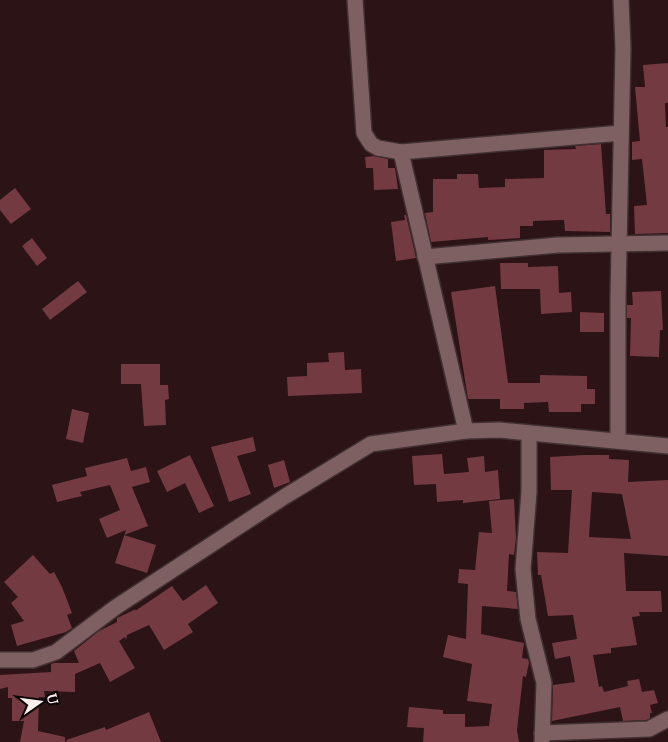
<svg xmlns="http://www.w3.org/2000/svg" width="668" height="742" font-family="Lora,serif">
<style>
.building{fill:#733a42;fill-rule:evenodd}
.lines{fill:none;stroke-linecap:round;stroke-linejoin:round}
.minor-casing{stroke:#413032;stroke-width:18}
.minor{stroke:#7f6062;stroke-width:15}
</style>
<rect width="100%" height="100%" fill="#2b1316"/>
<!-- building -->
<g class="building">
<polygon points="668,63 668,103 665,103 666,127 668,127 668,233 635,234 634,206 647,205 642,159 632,160 632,142 640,141 635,87 645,87 643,65"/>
<polygon points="601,144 606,214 610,214 610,232 565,231 564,220 533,221 533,226 520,226 520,238 488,240 488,237 431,242 425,213 433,212 433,179 457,179 457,174 478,174 479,188 505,187 505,179 544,178 544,150 576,149 575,146"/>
<polygon points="374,156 388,159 388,168 395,168 398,189 374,190 373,168 366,168 365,157"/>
<polygon points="15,188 31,209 11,224 0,210 0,200"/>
<polygon points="404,215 406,215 416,258 396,261 391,222 405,220"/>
<polygon points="32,238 47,258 37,266 22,246"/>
<polygon points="500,263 528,263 528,267 558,266 559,293 571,292 572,312 541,314 540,289 501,289"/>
<polygon points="78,281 87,292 50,320 42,309"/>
<polygon points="495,286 508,383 540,383 540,375 587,376 587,389 595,389 595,404 581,404 581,412 549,412 548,402 524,403 524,409 500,409 500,399 468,399 451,292"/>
<polygon points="661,291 663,330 660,330 659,357 630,356 631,318 627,318 627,305 633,305 632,292"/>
<polygon points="580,312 604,313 604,332 580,332"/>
<polygon points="344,352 345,370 361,369 362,393 288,396 287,377 307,376 307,363 329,362 328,353"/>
<polygon points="121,364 160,364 160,385 168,385 169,399 165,400 166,425 144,426 141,384 121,384"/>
<polygon points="72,409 89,413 83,443 66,439"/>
<polygon points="253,437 256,451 237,456 251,494 229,502 211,447"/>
<polygon points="442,454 444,474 469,472 467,458 484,456 485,472 498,470 500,499 463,503 463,500 437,502 436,484 414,485 412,456"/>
<polygon points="190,455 214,506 199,513 185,483 167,492 157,471"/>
<path d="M 584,455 L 609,455 L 609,459 L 629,460 L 628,482 L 668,480 L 668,556 L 624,553 L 626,591 L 661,591 L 662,612 L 639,612 L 640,616 L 632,617 L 637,645 L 611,648 L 611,653 L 593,655 L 599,687 L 602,686 L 604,692 L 628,686 L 627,681 L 639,679 L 642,692 L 654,690 L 658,703 L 650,705 L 652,713 L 650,713 L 650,718 L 647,720 L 623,721 L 620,707 L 552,721 L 553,685 L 575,682 L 570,656 L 555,659 L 552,643 L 577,639 L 573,615 L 548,616 L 541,575 L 538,575 L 537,552 L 568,553 L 572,490 L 551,490 L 550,457 ZM 592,492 L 622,494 L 631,539 L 589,537 Z"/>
<polygon points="127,458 131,471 146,467 150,482 132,487 148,526 124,535 156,545 147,573 115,563 126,530 107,538 99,519 120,510 110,485 80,492 82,496 57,502 52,485 87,476 85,468"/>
<polygon points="284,460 290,482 274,488 268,465"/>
<polygon points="514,499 516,538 514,555 509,554 507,591 516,592 518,609 482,606 481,634 524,643 522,658 528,659 529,663 526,677 523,676 517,730 519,742 423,742 424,728 407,727 409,707 443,710 443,714 465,714 465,727 489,726 492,704 467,701 472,664 443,657 448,635 466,639 468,584 458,583 459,569 475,570 479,532 492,533 489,501"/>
<polygon points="33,555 50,574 54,572 62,587 72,613 67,615 72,628 66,632 17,646 11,625 24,621 11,603 18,597 4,582"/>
<polygon points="206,585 218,603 188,624 193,632 164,650 149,625 127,635 126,640 125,637 119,641 135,668 110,682 100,663 75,674 75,692 44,691 45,697 39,697 38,731 65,737 65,742 20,742 24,721 12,721 12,698 8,698 8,687 0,689 0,675 51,672 51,664 54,663 79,663 74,651 99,631 117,622 117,618 136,609 135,611 172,586 183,601"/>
<polygon points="149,712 161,742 67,742 66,740 105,727 106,730"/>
</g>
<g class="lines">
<defs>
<g id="minor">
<polyline points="355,0 364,133 371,144 378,148 401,152 621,133"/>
<polyline points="401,152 466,431"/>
<polyline points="425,257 558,245 668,243"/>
<polyline points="529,434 529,492 523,569 528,619 544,683 542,742"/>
<polyline points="618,441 618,299 623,48 621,0"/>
<polyline points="0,660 33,660 56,652 116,607 284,497 371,444 466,431 499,430 668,446"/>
<polyline points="542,733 649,729 668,719"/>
</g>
</defs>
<!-- minor casing -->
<use href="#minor" class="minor-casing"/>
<!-- minor -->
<use href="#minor" class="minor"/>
</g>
<!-- north arrow -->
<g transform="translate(40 702) rotate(76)" stroke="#0d0405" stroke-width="4" paint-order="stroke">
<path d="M0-4L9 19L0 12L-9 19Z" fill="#fdeeef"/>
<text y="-8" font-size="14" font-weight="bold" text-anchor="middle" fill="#fdeeef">U</text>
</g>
</svg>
